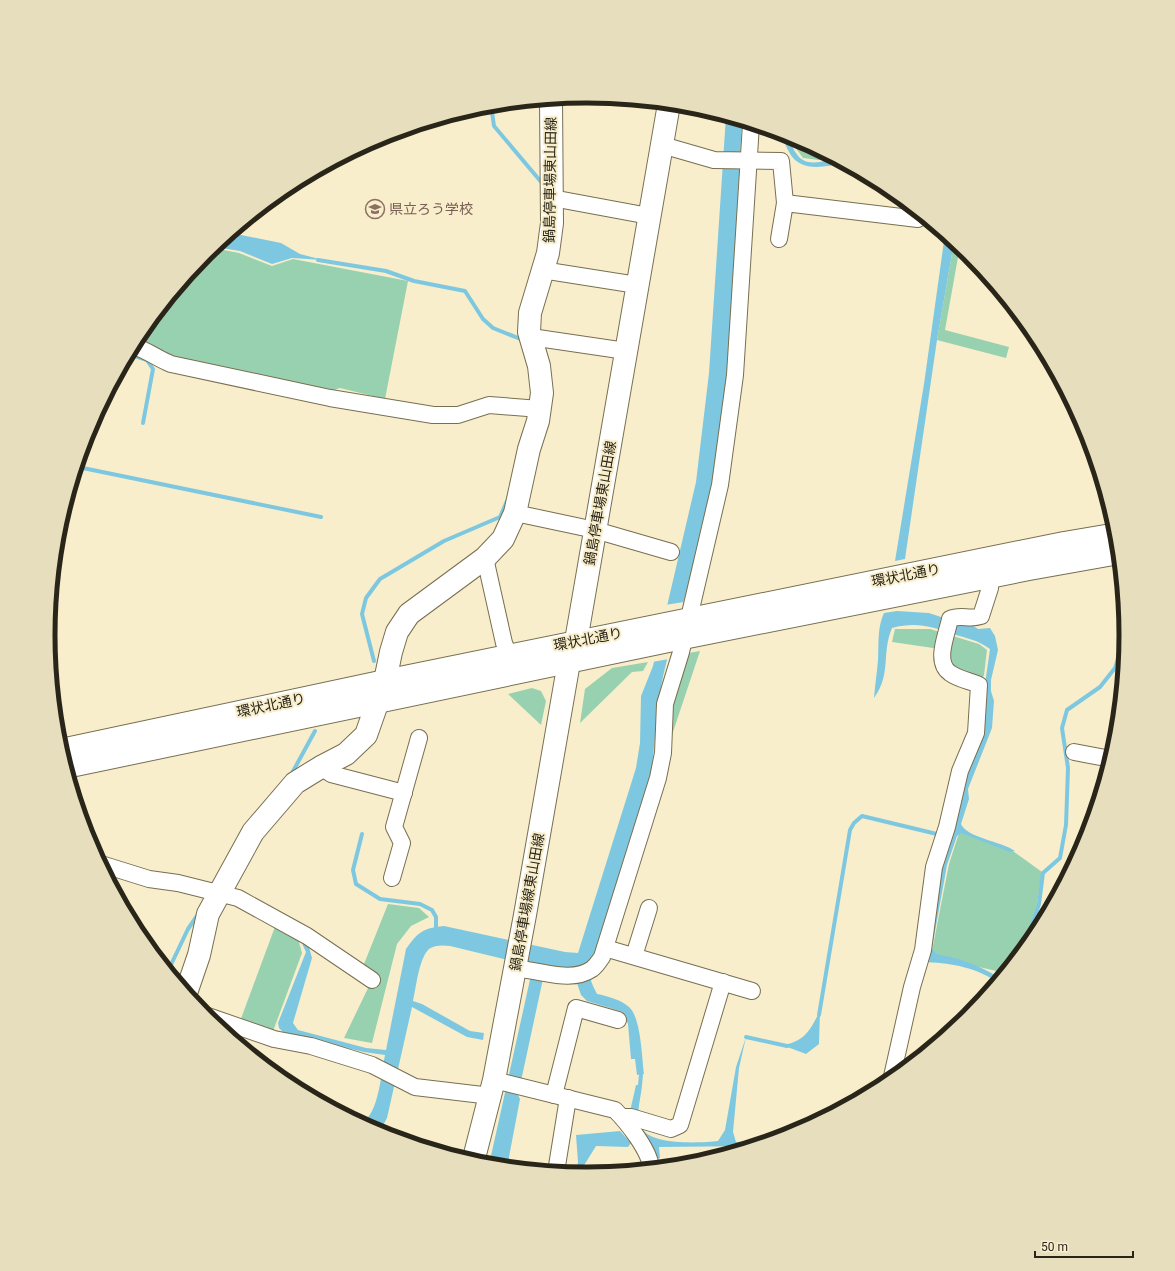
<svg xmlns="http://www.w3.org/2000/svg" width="1175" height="1271" font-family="Roboto,'Noto Sans JP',sans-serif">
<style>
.green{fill:#98d1b0}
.water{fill:#7dc8e0}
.pier{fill:#f8eecc}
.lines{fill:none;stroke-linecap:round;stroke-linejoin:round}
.stream{stroke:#7dc8e0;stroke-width:4}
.street-casing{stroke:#786f51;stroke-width:18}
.secondary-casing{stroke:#786f51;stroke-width:24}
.highway-casing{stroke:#786f51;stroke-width:24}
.street{stroke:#fff;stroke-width:16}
.secondary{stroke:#fff;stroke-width:22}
.highway{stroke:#fff;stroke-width:22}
.labels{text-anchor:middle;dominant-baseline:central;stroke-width:4;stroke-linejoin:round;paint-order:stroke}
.street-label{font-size:14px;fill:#292519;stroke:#f8eecc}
.education-label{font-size:14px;fill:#785e54;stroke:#f8eecc;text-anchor:start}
.rim{fill:none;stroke:#292519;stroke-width:5}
</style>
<rect width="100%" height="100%" fill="#f8eecc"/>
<!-- green -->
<g class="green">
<polygon points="795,147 816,149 833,158 819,160 803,158"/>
<polygon points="954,242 960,246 945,330 1009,347 1006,358 937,340"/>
<polygon points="213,248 239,253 272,266 293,259 408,281 385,399 340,388 334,390 177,358 150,345 136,342 206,254"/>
<polygon points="895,629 930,629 979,644 987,650 984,675 975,692 940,649 892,642"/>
<polygon points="700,651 668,747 670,697 683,654"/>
<polygon points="648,662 643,671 632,672 580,723 585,689 612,668"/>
<polygon points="532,688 541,691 546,701 541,725 508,694"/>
<polygon points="960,830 1010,849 1042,872 1037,904 1019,956 1005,973 931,956 949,864"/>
<polygon points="388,904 419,908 429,917 411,926 397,944 372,1043 344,1038 370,984 362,969"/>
<polygon points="276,924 297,935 302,953 272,1034 239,1024"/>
</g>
<!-- water -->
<g class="water">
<path d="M 726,116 L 742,121 C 735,243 732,365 713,486 C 704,548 679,607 665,668 C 656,703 656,738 651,774 L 595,954 L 586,967 L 593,986 L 597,994 C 608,996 621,1000 629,1007 C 641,1017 642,1059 644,1074 L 637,1075 L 635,1059 L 631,1059 L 628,1024 L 623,1012 L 587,1001 L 581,995 L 573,971 L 546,965 L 518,1095 L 520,1099 L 509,1157 L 510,1167 L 489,1165 L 533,966 L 450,946 C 443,945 434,945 429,949 C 419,958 416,988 413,1001 L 422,1004 L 470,1031 L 484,1033 L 483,1040 L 467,1037 L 412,1007 L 387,1118 L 380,1131 L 385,1135 L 361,1123 C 379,1115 381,1073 385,1055 L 364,1052 L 284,1033 L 279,1028 L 278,1023 L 306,952 L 299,937 L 309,947 L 312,958 L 293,1023 L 298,1030 L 366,1048 L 386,1050 L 406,949 C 418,932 423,928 444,926 L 565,952 L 578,953 L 636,768 L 640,743 L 641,696 L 653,666 L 696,482 L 709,373 Z"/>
<path d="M 756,128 L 765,128 L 788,136 C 791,141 792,148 796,153 C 808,172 827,155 843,163 C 824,167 800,173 789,152 C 784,143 784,136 773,133 C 768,131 760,132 754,132 Z"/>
<polygon points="231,233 281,243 300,254 323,260 292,258 272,264 240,251 215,247"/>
<polygon points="945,234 954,242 937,340 905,559 895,561 924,384"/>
<path d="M 897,611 L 929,613 L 941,617 L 945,623 C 957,621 968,621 978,629 L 990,628 L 995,636 L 998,650 L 991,680 L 991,691 L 994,701 L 992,728 L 968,789 L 969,799 L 961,824 C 967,838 1001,841 1015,851 L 1010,852 L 961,833 L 957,836 L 947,865 L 932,948 L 936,954 C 959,958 979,965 998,977 L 998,982 C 973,967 955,964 927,962 L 940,861 L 984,691 L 990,649 C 978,640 966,638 953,634 C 930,626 916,622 892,628 C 881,654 892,673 874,698 C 875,685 877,672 878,660 C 879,643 877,628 884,613 Z"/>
<path d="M 820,1011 L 819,1044 L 806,1054 L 782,1045 C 805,1042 810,1030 820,1011 Z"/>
<path d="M 746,1037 L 739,1068 L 733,1132 L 736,1142 L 770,1141 L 755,1146 L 659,1147 L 660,1158 L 656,1159 L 634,1126 L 631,1107 L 636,1085 L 642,1085 C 641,1099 636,1110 640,1125 C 646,1146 701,1143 718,1141 L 725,1130 L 736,1067 Z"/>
<polygon points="620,1131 631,1143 628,1147 596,1146 583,1167 582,1175 576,1174 578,1162 576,1135"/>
</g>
<!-- pier -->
<polygon class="pier" points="684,602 669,659 652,662 665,605"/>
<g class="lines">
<!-- stream -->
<g class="stream">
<polyline points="491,105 494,126 542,183 542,186"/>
<polyline points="318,260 386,271 414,281 465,291 483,319 493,328 523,340"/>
<polyline points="129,354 147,360 153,369 143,423"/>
<polyline points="78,467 321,517"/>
<polyline points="374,661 362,614 366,598 380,579 444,541 500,517 507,501"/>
<polyline points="291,775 315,731"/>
<polyline points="362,834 353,870 356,884 380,899 420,904 432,910 436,917 436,931"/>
<polyline points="1022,953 1039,904 1043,873 1060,858 1066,825 1068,768 1062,728 1067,710 1100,687 1115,668 1127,631"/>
<polyline points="168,971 188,929 199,913"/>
<polyline points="819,1015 850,830 854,823 862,816 941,835"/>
<polyline points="746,1037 787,1046"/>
<polyline points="640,1085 641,1075"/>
</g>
<defs>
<g id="street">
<polyline points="662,145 714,160 781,161 785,203"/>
<polyline points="552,198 649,216"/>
<polyline points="779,239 785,203 918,219"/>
<polyline points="542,270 637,285"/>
<polyline points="531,337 626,351"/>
<path d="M 133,346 C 147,350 158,359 171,364 L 330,398 L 433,415 L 458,415 L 489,405 L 540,409"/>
<polyline points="515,513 595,530 671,552"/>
<polyline points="485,558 504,643 509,655"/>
<polyline points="1074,752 1111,759"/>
<polyline points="321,767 331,774 404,793"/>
<polyline points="101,864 149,879 178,883 238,898 307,936 372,980"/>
<polyline points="392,878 402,843 394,827 419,738"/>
<polyline points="605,948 752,991"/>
<polyline points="634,956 649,908"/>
<path d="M 515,969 C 540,969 570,984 592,969 C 596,966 600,960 602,957 L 658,778 L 663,753 L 665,704 L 681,652 L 720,485 L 735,375 L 751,124"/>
<polyline points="205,1015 274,1039 311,1046 372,1065 415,1087 491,1096"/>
<path d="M 494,1080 L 615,1110 C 627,1122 651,1152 651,1169"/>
<path d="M 891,1081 L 912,987 L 923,950 L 934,867 L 947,827 L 960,771 L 976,733 L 979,685 C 970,681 958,679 950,673 C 934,662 947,634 950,619 C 961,614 969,620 981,616 L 990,588 L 991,576"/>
<polyline points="554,1095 576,1008 618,1020"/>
<polyline points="622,1117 631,1117 671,1129 680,1125 723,982"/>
<polyline points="556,1172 568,1098"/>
</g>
<g id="secondary">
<polyline points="186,993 199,955 208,914 253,832 295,783 321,767 346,754 366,735 385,681 391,652 397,632 409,614 485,558 503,539 515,513 529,449 538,421 542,393 539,366 529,332 530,313 548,253 552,223 551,100"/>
<polyline points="473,1162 494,1080 525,915 569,662 576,641 669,104"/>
</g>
<g id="highway">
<polyline points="61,750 385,681 1064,543 1117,534"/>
<polyline points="66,767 678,639 1029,569 1119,553"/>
</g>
</defs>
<!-- street casing -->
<use href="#street" class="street-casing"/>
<!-- secondary casing -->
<use href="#secondary" class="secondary-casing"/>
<!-- highway casing -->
<use href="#highway" class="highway-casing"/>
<!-- street -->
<use href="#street" class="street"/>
<!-- secondary -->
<use href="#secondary" class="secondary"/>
<!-- highway -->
<use href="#highway" class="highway"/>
</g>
<!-- icons -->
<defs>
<symbol id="school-ring" viewBox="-11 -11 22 22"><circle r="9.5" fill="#f8eecc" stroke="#8d6e63" stroke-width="1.5"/><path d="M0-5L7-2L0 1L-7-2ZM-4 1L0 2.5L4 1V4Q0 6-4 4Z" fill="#8d6e63"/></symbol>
</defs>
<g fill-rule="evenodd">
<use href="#school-ring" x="364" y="198" width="22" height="22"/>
</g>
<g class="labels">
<!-- street labels -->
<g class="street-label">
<text transform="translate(550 180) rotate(-89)">鍋島停車場東山田線</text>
<text transform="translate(600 503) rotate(-80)">鍋島停車場東山田線</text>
<text transform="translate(906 575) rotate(-11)">環状北通り</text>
<text transform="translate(588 639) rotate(-11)">環状北通り</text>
<text transform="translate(271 705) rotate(-12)">環状北通り</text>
<text transform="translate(527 902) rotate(-80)">鍋島停車場線東山田線</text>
</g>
<!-- education labels -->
<g class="education-label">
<text x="389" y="209">県立ろう学校</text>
</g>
</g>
<!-- crop -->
<path d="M0 0H1175V1271H0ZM55 635a532 532 0 1 1 1064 0a532 532 0 1 1-1064 0Z" fill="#e7debe" fill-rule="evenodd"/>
<path class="rim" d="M55 635a532 532 0 1 1 1064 0a532 532 0 1 1-1064 0Z"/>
<!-- scale -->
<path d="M1035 1251v6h98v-6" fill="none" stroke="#292519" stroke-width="2"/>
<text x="1041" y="1251" font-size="12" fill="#292519" stroke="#f8eecc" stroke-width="3" paint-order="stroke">50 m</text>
</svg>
